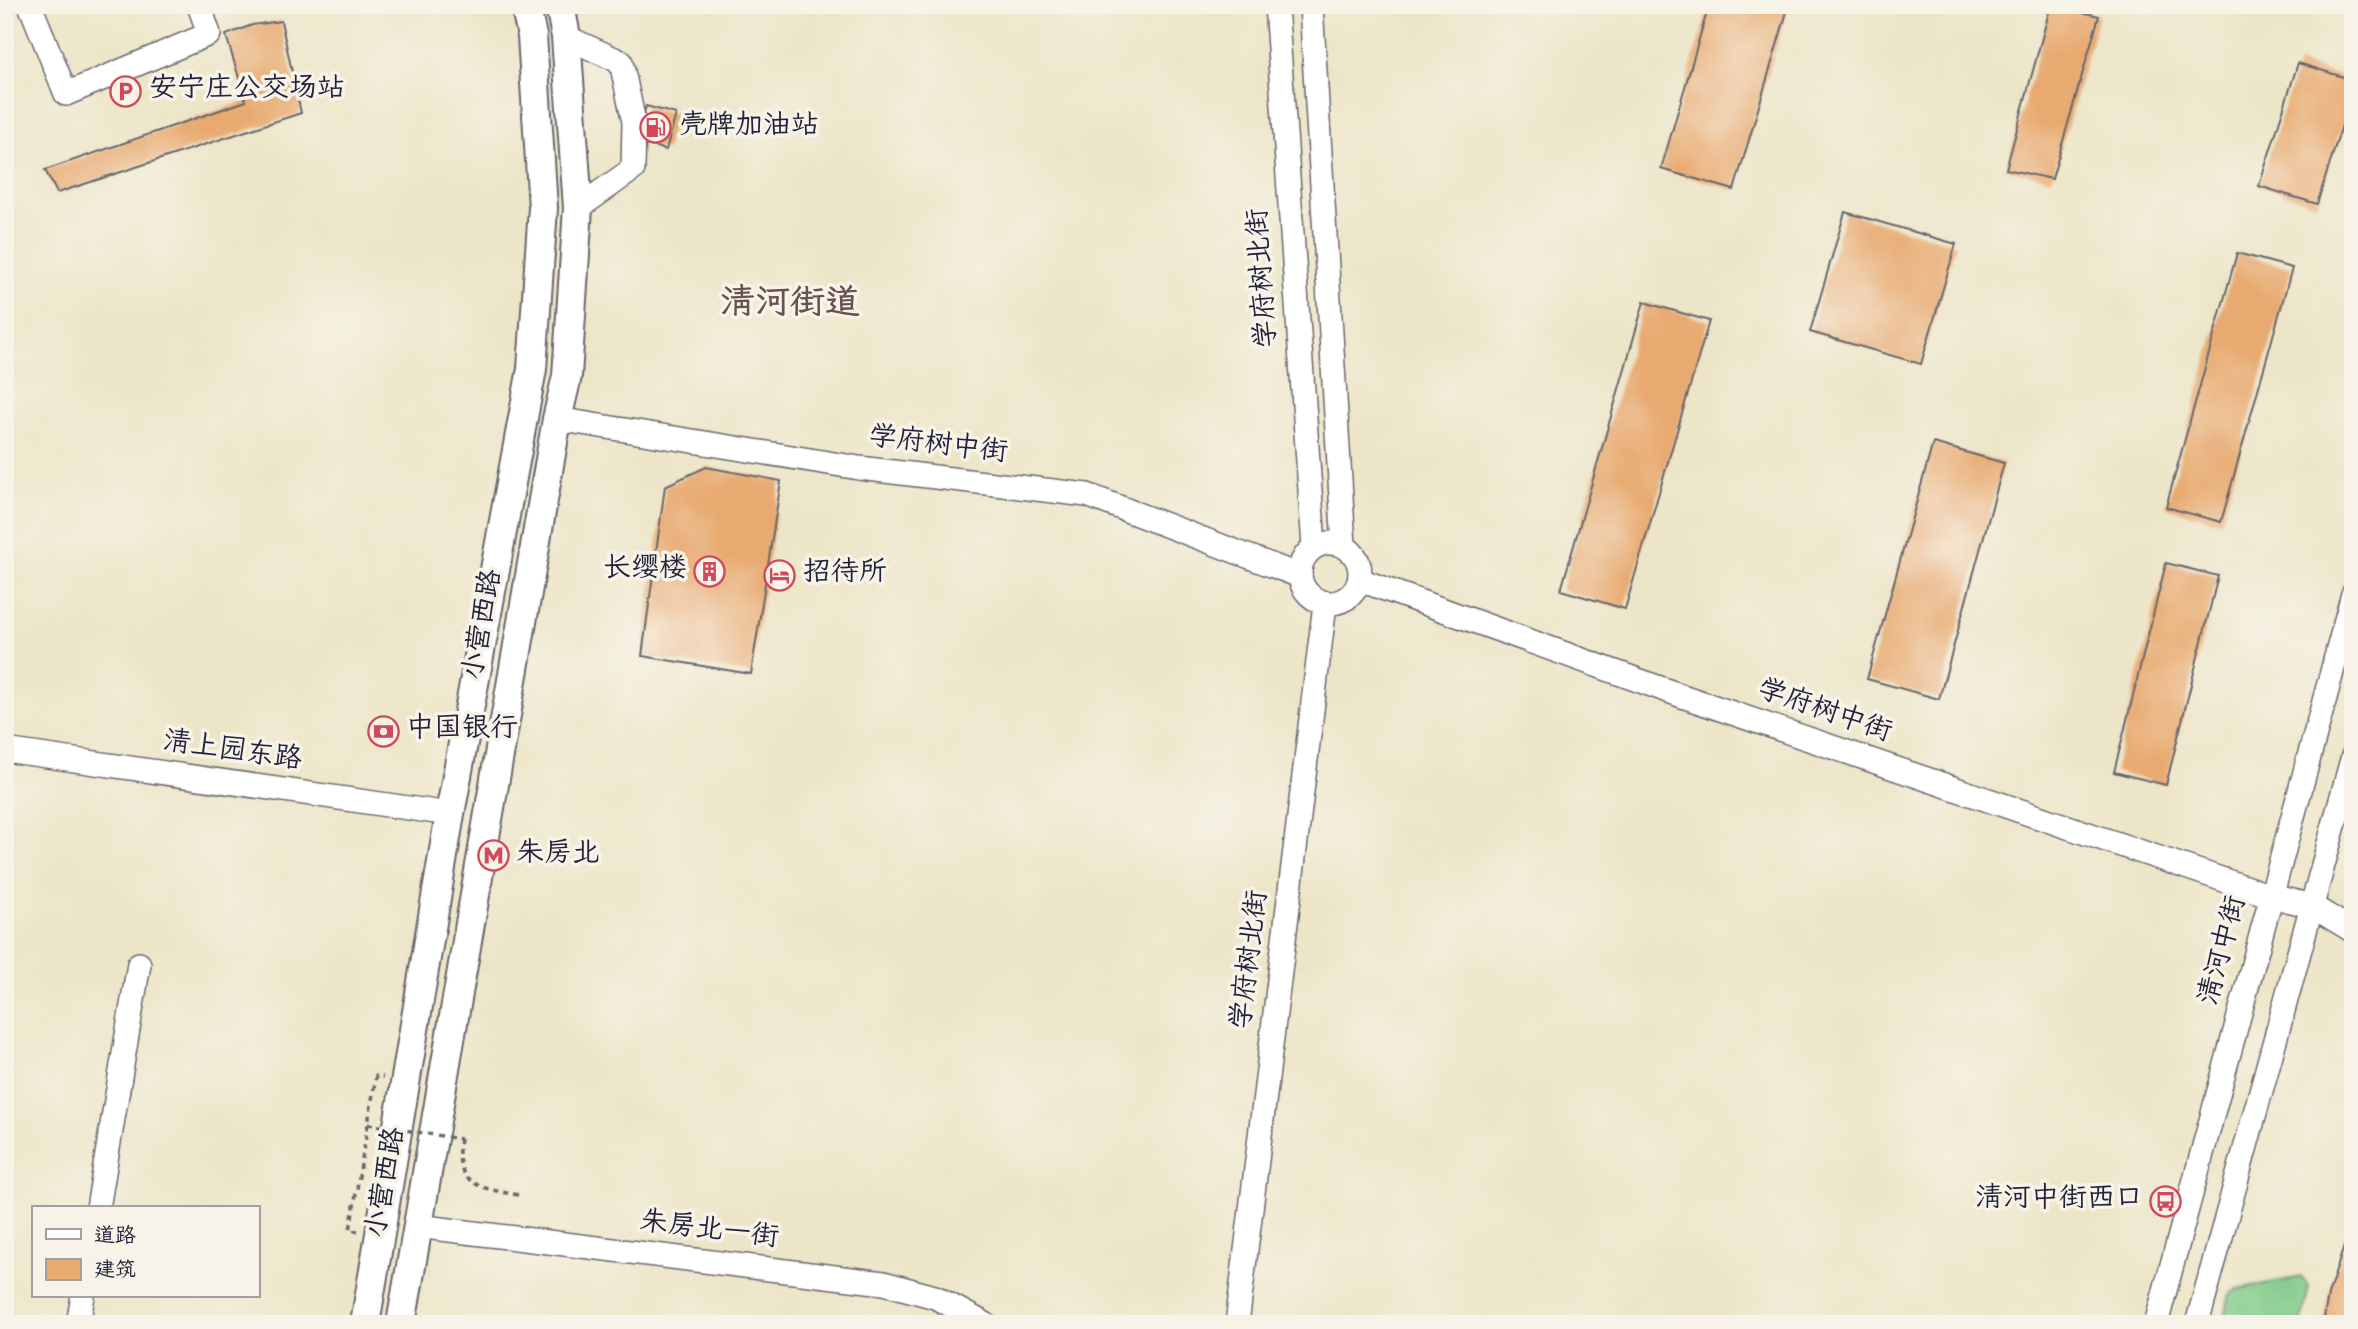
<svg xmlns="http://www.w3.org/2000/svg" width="2358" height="1329" font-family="Dekko,'LXGW WenKai TC',sans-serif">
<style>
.green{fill:#7eca88;stroke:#507662;stroke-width:2}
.building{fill:#e8aa71}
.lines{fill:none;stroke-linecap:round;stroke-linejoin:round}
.minor-casing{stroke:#69666c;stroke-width:26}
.major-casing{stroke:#69666c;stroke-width:32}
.path{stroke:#69666c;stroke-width:3.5;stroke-dasharray:5 5;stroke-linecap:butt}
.minor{stroke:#fff;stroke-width:23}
.major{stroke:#fff;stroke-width:28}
.path-bridge{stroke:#69666c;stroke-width:3.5;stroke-dasharray:5 5;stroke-linecap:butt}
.labels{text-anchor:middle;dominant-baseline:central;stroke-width:7;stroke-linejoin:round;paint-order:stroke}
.poi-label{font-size:28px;fill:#22223b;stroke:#f7f3e8;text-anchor:start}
.street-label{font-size:28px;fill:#22223b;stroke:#f7f3e8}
.district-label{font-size:35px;font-weight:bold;fill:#67524e;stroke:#f7f3e8}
</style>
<rect width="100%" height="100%" fill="#f7f3e8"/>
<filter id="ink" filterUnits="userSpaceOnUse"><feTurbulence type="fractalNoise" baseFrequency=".0143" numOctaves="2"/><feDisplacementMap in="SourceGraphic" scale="14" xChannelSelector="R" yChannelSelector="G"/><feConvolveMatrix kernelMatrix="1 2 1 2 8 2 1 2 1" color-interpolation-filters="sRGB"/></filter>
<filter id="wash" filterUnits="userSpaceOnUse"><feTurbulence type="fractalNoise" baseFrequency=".00686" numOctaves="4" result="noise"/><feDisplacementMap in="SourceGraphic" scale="28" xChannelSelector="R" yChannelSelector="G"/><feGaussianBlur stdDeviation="1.57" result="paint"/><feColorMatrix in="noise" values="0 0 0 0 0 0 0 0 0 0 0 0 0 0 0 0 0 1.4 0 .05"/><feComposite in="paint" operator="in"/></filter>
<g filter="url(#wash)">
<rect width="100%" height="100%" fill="#ece5c7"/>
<!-- green -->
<polygon class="green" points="2301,1277 2309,1286 2301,1324 2223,1323 2230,1294 2238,1289"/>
<g id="blocks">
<!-- building -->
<g class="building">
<polygon points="1709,5 1789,5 1734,190 1661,169"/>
<polygon points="2051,5 2099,16 2052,179 2006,169"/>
<polygon points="281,21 301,113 57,193 45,170 246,101 226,35 252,25"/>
<polygon points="2298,63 2353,80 2353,90 2317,204 2259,186"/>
<polygon points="646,106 676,114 666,150 636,141"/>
<polygon points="1845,212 1956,244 1921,364 1810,332"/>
<polygon points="2237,253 2292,268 2221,522 2166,507"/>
<polygon points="1644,302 1709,321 1625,609 1561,590"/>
<polygon points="1933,443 2004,463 1939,699 1867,679"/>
<polygon points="706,467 781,481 751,674 642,656 665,486"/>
<polygon points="2166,563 2218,576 2166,785 2114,772"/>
<polygon points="2353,1219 2353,1324 2323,1324 2328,1295"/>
</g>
</g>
</g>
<g filter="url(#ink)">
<use href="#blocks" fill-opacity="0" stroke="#69666c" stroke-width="2"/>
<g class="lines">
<defs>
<g id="minor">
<polyline points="30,5 66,94 209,34 199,5"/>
<polyline points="1276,5 1314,547"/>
<polyline points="1311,5 1344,546"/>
<polyline points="566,37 621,62 634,122 633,169 578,208"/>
<polyline points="557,419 859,468 1087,495 1300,576"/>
<circle cx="1330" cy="573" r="30"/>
<polyline points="1360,580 1685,697 2271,896 2312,906 2353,931"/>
<polyline points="5,750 450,814"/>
<polyline points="98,1208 139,964"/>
<polyline points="417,1226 884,1283 935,1297 985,1324"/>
<polyline points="78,1324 83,1296"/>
<polyline points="1237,1324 1325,604"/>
<polyline points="2156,1324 2353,594"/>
<polyline points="2197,1324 2353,756"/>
</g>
<g id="major">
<polyline points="365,1324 450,814 532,369 543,208 532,36 525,5"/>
<polyline points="401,1324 557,419 567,376 578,208 566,37 560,5"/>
</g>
</defs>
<!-- minor casing -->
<use href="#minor" class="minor-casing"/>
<!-- major casing -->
<use href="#major" class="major-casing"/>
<!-- path -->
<g class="path">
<path d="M 460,1139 C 453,1186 481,1188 518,1195"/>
<polyline points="358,1231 350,1230 376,1076 383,1077"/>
</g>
<!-- minor -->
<use href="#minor" class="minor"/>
<!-- major -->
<use href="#major" class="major"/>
<!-- path-bridge -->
<polyline class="path-bridge" points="368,1124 460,1139"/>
</g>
</g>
<!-- icons -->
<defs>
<symbol id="parking-ring" viewBox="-11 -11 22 22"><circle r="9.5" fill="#f7f3e8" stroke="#d1495b" stroke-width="1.5"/><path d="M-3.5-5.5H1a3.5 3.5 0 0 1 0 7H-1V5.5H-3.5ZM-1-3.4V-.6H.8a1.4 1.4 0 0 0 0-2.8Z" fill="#d1495b"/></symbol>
<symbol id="fuel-ring" viewBox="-11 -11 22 22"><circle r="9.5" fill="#f7f3e8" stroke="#d1495b" stroke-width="1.5"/><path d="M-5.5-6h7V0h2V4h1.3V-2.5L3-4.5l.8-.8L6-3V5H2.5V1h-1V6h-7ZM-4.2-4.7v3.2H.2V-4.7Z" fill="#d1495b"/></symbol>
<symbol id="building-ring" viewBox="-11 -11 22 22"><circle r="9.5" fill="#f7f3e8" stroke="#d1495b" stroke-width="1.5"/><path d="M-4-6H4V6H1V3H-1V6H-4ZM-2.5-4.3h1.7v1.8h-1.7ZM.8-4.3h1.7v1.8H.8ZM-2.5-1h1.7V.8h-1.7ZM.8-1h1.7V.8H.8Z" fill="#d1495b"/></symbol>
<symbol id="hotel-ring" viewBox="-11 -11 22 22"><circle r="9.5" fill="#f7f3e8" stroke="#d1495b" stroke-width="1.5"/><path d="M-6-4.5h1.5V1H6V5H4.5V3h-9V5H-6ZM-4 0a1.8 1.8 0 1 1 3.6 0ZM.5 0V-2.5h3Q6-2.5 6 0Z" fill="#d1495b"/></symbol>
<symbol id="bank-ring" viewBox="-11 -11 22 22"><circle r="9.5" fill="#f7f3e8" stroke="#d1495b" stroke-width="1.5"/><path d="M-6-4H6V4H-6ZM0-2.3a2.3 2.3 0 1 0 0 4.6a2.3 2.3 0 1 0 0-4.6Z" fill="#d1495b"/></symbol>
<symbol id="metro-ring" viewBox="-11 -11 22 22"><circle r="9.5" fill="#f7f3e8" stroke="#d1495b" stroke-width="1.5"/><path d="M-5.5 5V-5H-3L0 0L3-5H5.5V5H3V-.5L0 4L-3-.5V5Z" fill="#d1495b"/></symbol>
<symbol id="bus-ring" viewBox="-11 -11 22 22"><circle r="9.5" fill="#f7f3e8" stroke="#d1495b" stroke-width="1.5"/><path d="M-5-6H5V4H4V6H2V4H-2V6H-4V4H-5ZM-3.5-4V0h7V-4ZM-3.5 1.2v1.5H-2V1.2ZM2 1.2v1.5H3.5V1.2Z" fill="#d1495b"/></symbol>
</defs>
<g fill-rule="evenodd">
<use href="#parking-ring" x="108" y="74" width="35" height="35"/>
<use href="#fuel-ring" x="638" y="110" width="35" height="35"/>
<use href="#building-ring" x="692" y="554" width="35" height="35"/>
<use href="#hotel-ring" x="762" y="558" width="35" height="35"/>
<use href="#bank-ring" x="366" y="714" width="35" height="35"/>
<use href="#metro-ring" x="476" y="838" width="35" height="35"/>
<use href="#bus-ring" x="2148" y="1184" width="35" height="35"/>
</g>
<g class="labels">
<!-- poi labels -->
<g class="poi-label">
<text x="149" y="91">安宁庄公交场站</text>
<text x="679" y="128">壳牌加油站</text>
<text x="687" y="571" text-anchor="end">长缨楼</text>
<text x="803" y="575">招待所</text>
<text x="406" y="731">中国银行</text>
<text x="516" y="856">朱房北</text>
<text x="2143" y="1201" text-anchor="end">清河中街西口</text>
</g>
<!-- street labels -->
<g class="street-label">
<text transform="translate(1265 278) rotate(-94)">学府树北街</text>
<text transform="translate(938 447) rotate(7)">学府树中街</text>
<text transform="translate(485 625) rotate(-80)">小营西路</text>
<text transform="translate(1824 713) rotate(19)">学府树中街</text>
<text transform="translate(232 753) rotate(8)">清上园东路</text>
<text transform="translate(2225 951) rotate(-75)">清河中街</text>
<text transform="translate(1252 960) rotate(-83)">学府树北街</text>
<text transform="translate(388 1183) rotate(-80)">小营西路</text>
<text transform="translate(709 1232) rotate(7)">朱房北一街</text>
</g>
<!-- district labels -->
<g class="district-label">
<text x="790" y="306">清河街道</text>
</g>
</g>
<!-- margin -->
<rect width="2358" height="1329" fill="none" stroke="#f7f3e8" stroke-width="28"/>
<!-- legend -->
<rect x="32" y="1206" width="228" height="91" fill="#f7f3e8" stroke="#a29fa3" stroke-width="2"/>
<rect x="46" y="1229" width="35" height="10" fill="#ffffff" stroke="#a29fa3" stroke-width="2"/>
<text x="94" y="1242" font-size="21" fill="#22223b">道路</text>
<rect x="46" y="1259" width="35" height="21" fill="#e8aa71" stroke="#a29fa3" stroke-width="2"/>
<text x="94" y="1276" font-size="21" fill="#22223b">建筑</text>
</svg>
